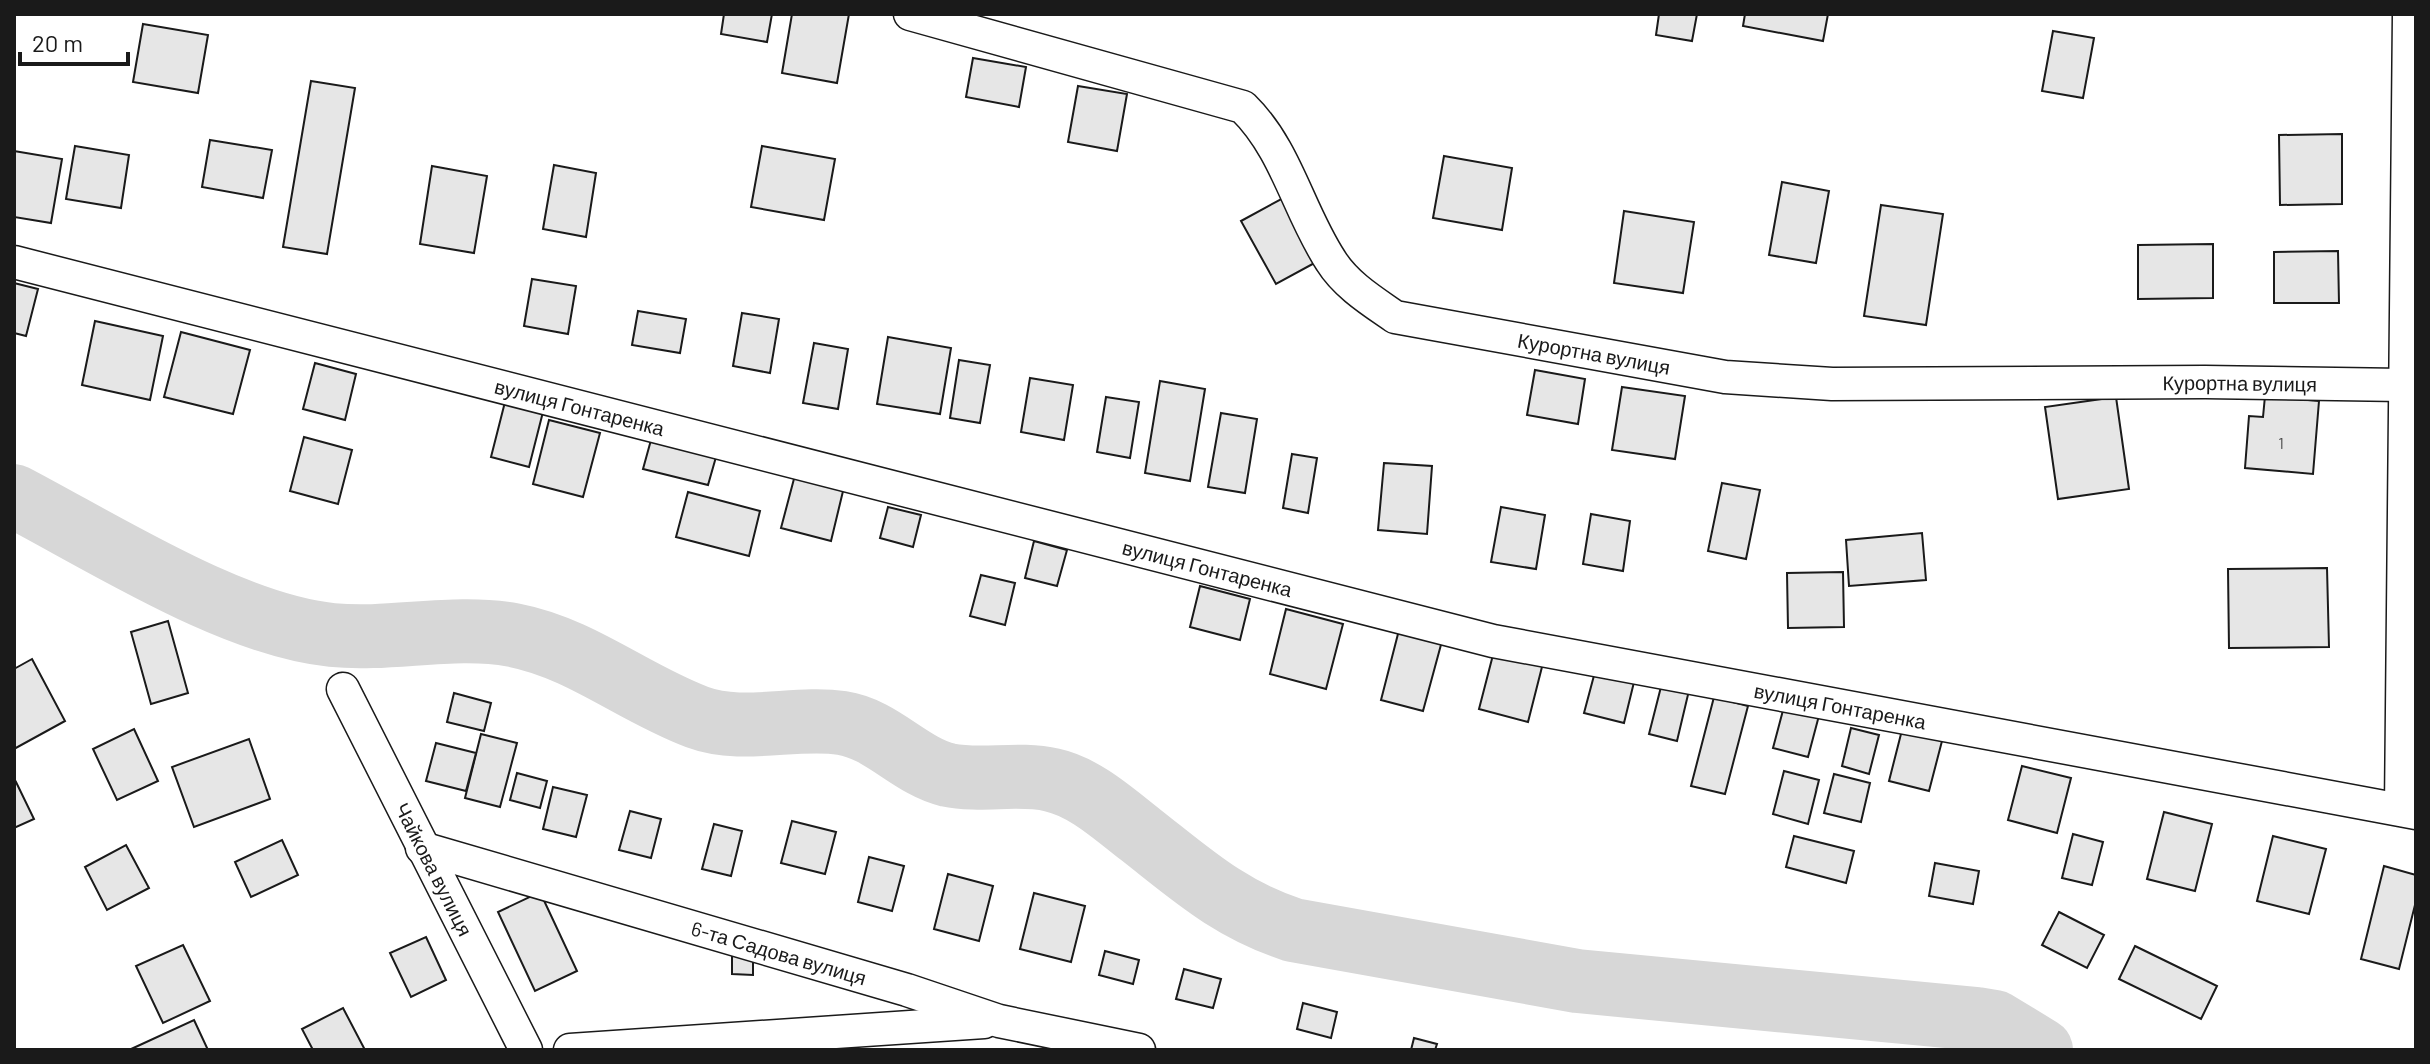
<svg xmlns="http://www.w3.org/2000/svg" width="2430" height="1064" font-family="Barlow,sans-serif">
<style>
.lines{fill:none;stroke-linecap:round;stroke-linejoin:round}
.river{stroke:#d7d7d7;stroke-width:64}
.building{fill:#e6e6e6;stroke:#1a1a1a;stroke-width:2}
.street-casing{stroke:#1a1a1a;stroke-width:35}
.street{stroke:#fff;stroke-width:32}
.labels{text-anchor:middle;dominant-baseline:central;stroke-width:6;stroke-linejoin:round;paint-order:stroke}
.number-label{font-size:16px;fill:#4d4d4d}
.street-label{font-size:20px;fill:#1a1a1a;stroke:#fff}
</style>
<rect width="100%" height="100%" fill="#fff"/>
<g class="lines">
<!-- river -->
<path class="river" d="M 14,496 C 104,543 232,625 332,635 C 391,641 454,624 513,635 C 581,648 633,693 697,717 C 742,734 795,716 842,723 C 882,729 910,766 948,775 C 981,782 1018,772 1052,780 C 1085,787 1115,815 1141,835 C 1192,875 1229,909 1293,930 L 1577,981 L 1977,1019 L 1995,1022 L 2041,1050"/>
</g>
<!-- building -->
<g class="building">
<polygon points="724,14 772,14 767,42 721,34"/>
<polygon points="792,14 849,14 837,83 782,73"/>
<polygon points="1659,14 1697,14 1692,41 1656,35"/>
<polygon points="1745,14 1828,14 1823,41 1743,26"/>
<polygon points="143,24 208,35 198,93 133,82"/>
<polygon points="2053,31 2094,38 2083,98 2042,91"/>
<polygon points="973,58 1026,67 1019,107 966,97"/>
<polygon points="311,81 355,88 327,254 283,247"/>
<polygon points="1078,86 1127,94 1117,151 1068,142"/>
<polygon points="2342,134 2342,204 2280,205 2279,135"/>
<polygon points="210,140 272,150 263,198 202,187"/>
<polygon points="75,146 129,155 121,208 66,199"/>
<polygon points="762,146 835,159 824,220 751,207"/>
<polygon points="14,151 62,159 51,223 14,217"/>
<polygon points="1444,156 1512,168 1502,230 1433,218"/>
<polygon points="554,165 596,173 586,237 543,229"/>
<polygon points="432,166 487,176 474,253 420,244"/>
<polygon points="1782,182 1829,191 1816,263 1769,255"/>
<polygon points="1285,197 1320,260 1276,284 1241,221"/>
<polygon points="1881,205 1943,214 1926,325 1864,316"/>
<polygon points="1624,211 1694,222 1683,293 1614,283"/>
<polygon points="2213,244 2213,298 2138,299 2138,245"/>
<polygon points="2338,251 2339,303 2274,303 2274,252"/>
<polygon points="532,279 576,286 568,334 524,326"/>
<polygon points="14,283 38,289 26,336 14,333"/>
<polygon points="638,311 686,319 680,353 632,345"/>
<polygon points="742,313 779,319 770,373 733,366"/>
<polygon points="95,321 163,336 150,400 82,385"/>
<polygon points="181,332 250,350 233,414 164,397"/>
<polygon points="888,337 951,348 940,414 877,404"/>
<polygon points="814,343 848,349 838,409 803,403"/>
<polygon points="959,360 990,365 980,423 950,418"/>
<polygon points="315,363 356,374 345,420 303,409"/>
<polygon points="1535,370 1585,379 1578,424 1527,415"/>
<polygon points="1030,378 1073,385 1064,440 1021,432"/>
<polygon points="1160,381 1205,389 1190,481 1145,473"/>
<polygon points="1622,387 1685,396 1675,459 1612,450"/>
<polygon points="2265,396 2319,401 2313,474 2245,468 2249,416 2263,417"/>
<polygon points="1106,397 1139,402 1130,458 1097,452"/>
<polygon points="2116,397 2129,489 2058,499 2045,407"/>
<polygon points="506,398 544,408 529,467 491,457"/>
<polygon points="1221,413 1257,419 1245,493 1208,487"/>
<polygon points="549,420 600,433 583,497 533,484"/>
<polygon points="304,437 352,450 338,504 290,491"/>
<polygon points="651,440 716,457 708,485 643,469"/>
<polygon points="1292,454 1317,458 1308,513 1283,508"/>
<polygon points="1384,463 1432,466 1427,534 1378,530"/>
<polygon points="795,475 844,487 831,541 781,528"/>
<polygon points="1722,483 1760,490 1746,559 1708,551"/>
<polygon points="688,492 760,511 749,556 676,537"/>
<polygon points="888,507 921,515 913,547 880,538"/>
<polygon points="1501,507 1545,515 1536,569 1491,562"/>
<polygon points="1591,514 1630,521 1623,571 1583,564"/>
<polygon points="1922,533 1926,580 1849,586 1846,540"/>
<polygon points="1034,541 1067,550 1057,586 1025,578"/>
<polygon points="2327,568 2329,647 2229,648 2228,569"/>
<polygon points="1843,572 1844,627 1788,628 1787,573"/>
<polygon points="981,575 1015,583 1005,625 970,616"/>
<polygon points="1200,586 1250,599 1240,640 1190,627"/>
<polygon points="1286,609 1343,624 1326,689 1270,674"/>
<polygon points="168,621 188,693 151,704 131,632"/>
<polygon points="1399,630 1442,641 1423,711 1381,700"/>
<polygon points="1494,651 1543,663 1528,722 1479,709"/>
<polygon points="32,659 65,721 14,749 14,669"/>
<polygon points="1596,668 1635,678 1624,723 1584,713"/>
<polygon points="1664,675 1691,682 1677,741 1649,734"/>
<polygon points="454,693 491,703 484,731 447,722"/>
<polygon points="1714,697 1748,706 1725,794 1691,786"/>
<polygon points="1786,699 1821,708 1808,757 1773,748"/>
<polygon points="1851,728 1879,735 1869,774 1842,766"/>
<polygon points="134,729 158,781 117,800 93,749"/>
<polygon points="1902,730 1942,741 1929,791 1889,781"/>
<polygon points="481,734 517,743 500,807 465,798"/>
<polygon points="249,739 270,799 194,827 172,767"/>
<polygon points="436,743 476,753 466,791 426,781"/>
<polygon points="2022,766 2071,778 2057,833 2008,820"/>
<polygon points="1784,771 1819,780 1808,824 1773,814"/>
<polygon points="517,773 547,781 540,808 510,800"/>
<polygon points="1834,774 1870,783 1861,822 1824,813"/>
<polygon points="16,782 34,819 14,828 14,784"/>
<polygon points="553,787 587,795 576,837 543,829"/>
<polygon points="630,811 661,819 651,858 619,850"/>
<polygon points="2164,812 2212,824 2195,891 2147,879"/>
<polygon points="792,821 836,832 825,874 781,863"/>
<polygon points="714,824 742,831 731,876 702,869"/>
<polygon points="2073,834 2103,842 2092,885 2062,878"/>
<polygon points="1794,836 1854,851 1846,883 1786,867"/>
<polygon points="2273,836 2326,849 2309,914 2257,901"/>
<polygon points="282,840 298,875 251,897 235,862"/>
<polygon points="126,845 149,888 107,910 85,867"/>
<polygon points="869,857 904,866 892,911 858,902"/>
<polygon points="1935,863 1979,871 1973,904 1929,896"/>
<polygon points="2384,866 2416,875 2416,901 2399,969 2361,959"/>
<polygon points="948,874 993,886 979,941 934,929"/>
<polygon points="540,892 577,971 535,991 498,912"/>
<polygon points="1034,893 1085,906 1071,962 1020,949"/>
<polygon points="2059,912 2104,935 2087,968 2042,945"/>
<polygon points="426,937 446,980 411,997 390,953"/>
<polygon points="183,945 210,1001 163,1023 136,966"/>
<polygon points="2135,946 2217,986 2201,1019 2119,979"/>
<polygon points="732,948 753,948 753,975 732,974"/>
<polygon points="1105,951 1139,960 1133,984 1099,975"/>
<polygon points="1184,969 1221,979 1213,1008 1176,999"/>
<polygon points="1303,1003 1337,1012 1331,1038 1297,1029"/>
<polygon points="343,1008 365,1050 313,1050 302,1029"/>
<polygon points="194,1020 208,1050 129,1050"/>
<polygon points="1414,1038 1437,1044 1435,1050 1411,1050"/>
</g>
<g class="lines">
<defs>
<g id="street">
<path id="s1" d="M 910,14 L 1243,107 C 1287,150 1298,211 1331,261 C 1346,285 1372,301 1395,317 L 1725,377 L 1832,384 L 2205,382 L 2403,385"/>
<path id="s2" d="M 14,262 L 1493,641 L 2416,813"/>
<path id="s3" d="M 343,689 L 526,1050"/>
<polyline points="2401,809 2409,14"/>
<path id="s4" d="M 422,848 L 907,990 L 999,1021 L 1139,1050"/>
<polyline points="570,1050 984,1022"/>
</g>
</defs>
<!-- street casing -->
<use href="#street" class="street-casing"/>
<!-- street -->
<use href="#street" class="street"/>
</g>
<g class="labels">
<!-- number labels -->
<g class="number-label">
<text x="2281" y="442">1</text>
</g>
<!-- street labels -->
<g class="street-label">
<text stroke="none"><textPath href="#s1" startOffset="812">Курортна вулиця</textPath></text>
<text stroke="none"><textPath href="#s1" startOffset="1460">Курортна вулиця</textPath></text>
<text stroke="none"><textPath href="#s2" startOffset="584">вулиця Гонтаренка</textPath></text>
<text stroke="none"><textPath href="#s2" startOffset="1232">вулиця Гонтаренка</textPath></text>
<text stroke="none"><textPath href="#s2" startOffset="1880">вулиця Гонтаренка</textPath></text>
<text stroke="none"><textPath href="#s3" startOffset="202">Чайкова вулиця</textPath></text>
<text stroke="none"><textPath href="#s4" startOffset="372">6-та Садова вулиця</textPath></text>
</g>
</g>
<!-- border -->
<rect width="2430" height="1064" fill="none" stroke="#1a1a1a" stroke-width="32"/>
<!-- scale -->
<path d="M20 52v12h108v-12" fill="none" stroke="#1a1a1a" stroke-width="4"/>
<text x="32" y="52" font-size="24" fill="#1a1a1a" stroke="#ffffff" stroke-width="6" paint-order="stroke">20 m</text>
</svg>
